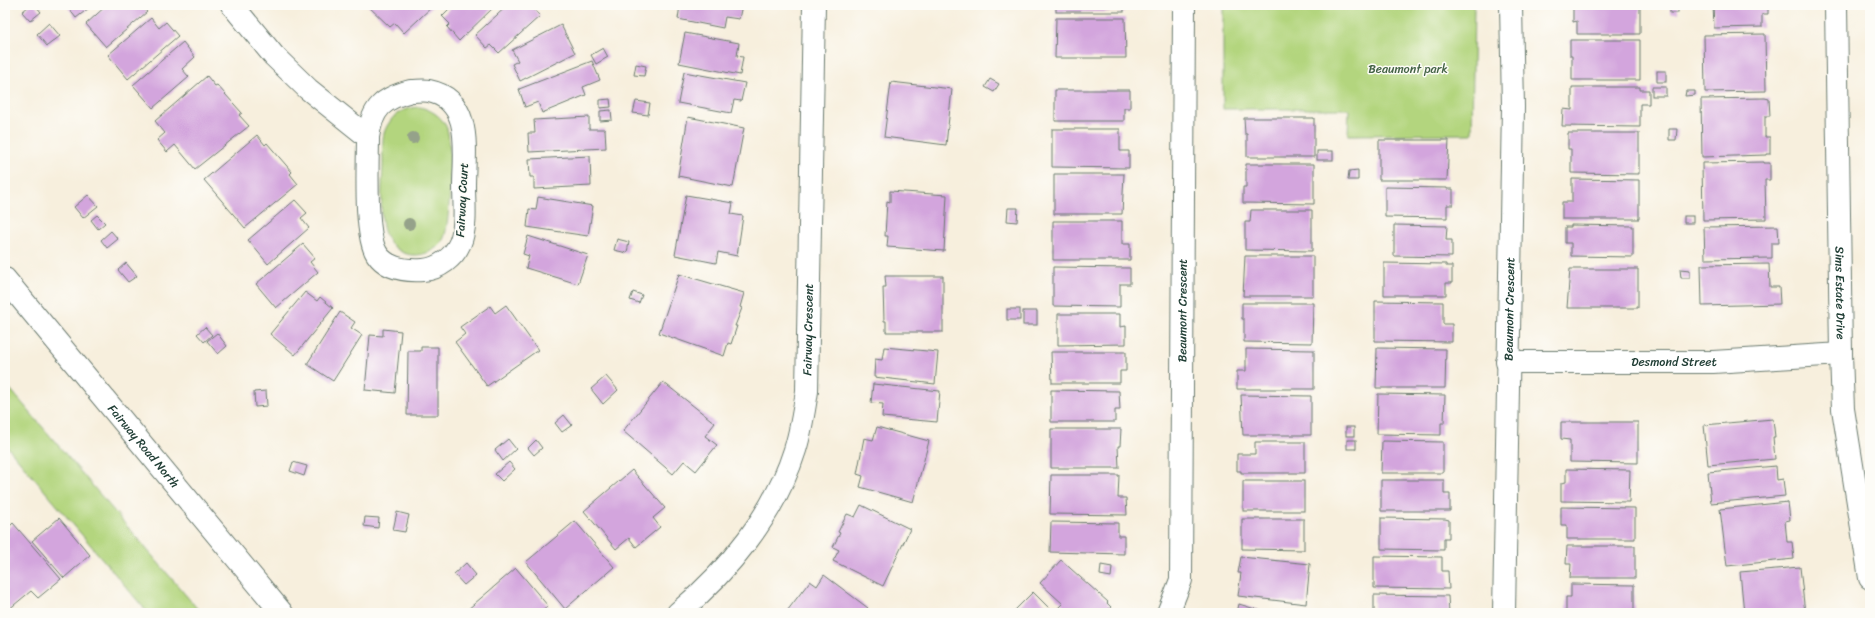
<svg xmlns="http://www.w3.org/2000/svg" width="1875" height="618" font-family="Sriracha,sans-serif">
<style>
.green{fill:#b3d57e;stroke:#698959}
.building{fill:#d3a5dd}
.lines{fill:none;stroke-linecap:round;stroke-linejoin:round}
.street-casing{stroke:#6b7b6f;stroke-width:24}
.secondary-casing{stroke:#6b7b6f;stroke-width:24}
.street{stroke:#fff;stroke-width:22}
.secondary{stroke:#fff;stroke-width:22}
.tree{fill:#95a28a}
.labels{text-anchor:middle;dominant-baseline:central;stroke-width:3;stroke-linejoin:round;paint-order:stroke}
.park-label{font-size:12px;fill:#446346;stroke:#fdfcf7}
.street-label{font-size:12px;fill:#1f3d34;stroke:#fdfcf7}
</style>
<rect width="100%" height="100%" fill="#fdfcf7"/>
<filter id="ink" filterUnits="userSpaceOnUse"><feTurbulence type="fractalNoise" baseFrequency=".025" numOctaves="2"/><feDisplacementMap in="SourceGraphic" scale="8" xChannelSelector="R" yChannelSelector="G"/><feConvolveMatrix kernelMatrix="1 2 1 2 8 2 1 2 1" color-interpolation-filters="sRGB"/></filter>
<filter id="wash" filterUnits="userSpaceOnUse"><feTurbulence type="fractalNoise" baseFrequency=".012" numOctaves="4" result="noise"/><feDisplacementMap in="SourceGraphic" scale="16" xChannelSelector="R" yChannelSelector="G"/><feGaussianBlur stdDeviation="0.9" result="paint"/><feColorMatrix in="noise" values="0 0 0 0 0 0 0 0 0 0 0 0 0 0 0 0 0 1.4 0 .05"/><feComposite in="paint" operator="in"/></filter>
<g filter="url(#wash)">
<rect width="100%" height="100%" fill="#f7efdd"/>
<!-- green -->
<g class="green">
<polygon points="1223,5 1474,5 1472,134 1348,135 1349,109 1223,109"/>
<path d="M 420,107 C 431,110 440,115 446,126 C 453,138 451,227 443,240 C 437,250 424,256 412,255 C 401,254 391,246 386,236 C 378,222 383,179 383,161 C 383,154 382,146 383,140 C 383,134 386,127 389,123 C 396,111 407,108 420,107 Z"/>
<polygon points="5,383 201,613 148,613 5,444"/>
</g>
<g id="blocks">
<!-- building -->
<g class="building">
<polygon points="30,5 35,5 41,12 30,21 22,12"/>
<polygon points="66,5 93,5 76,18"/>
<polygon points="107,5 141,5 147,12 106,47 86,24"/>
<polygon points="367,5 434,5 404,33 395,23 390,27"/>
<polygon points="453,5 496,5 459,41 447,27 450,24 442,16"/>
<polygon points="508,5 530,5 540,16 499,53 491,45 487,48 475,35"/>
<polygon points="680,5 742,5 739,19 725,17 723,28 678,19"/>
<rect x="1056" y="5" width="68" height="7"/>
<polygon points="1573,5 1640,5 1640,34 1577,34 1577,21 1573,22"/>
<rect x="1670" y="5" width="8" height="8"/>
<polygon points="1713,5 1768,5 1768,14 1762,14 1762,27 1714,28"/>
<polygon points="151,18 159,28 166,22 178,36 128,79 108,55"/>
<polygon points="1056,18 1125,18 1126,58 1055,58"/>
<polygon points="49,23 60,36 47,46 37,34"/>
<polygon points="561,25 575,53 520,81 512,64 518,61 512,50"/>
<polygon points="685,33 739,43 737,56 743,57 740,75 679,63"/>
<polygon points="1765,34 1766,91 1705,92 1704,35"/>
<polygon points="1570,40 1640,40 1640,80 1572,80 1572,56 1570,56"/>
<polygon points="183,42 195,57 182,69 189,77 153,108 133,85"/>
<polygon points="603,48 608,57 596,64 591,55"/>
<polygon points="592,61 600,80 583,87 586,95 542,113 538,102 525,107 519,89"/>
<polygon points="636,64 646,66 644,76 634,75"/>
<rect x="1657" y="71" width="9" height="11"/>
<polygon points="684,72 745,83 741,101 734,100 731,113 678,103"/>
<polygon points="207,76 215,86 217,85 242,113 239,115 249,126 195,169 175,145 167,152 157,140 165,133 155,121"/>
<polygon points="990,79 999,84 994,92 985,87"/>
<polygon points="891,82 952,89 946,145 884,137"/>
<polygon points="1572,87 1640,87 1640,90 1649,90 1649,104 1640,104 1640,127 1562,126 1563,109 1572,110"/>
<rect x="1652" y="87" width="14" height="9"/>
<polygon points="1055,90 1130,90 1130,108 1124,108 1124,121 1055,121"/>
<polygon points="1686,91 1695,91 1695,95 1685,96"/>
<polygon points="1765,98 1769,99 1770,116 1765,116 1765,137 1770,137 1770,154 1766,154 1766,155 1702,157 1701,99"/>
<polygon points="610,99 611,107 600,108 600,100"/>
<polygon points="636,101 650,103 648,115 633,113"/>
<polygon points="611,110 612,120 600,121 600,111"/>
<polygon points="589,117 589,129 605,129 606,148 529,152 528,133 535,133 534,120"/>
<polygon points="688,117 744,128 733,187 678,176"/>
<polygon points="1244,118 1314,118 1314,157 1247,157 1247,134 1245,134"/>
<polygon points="1052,129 1120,129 1120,151 1129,151 1129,168 1052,167"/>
<polygon points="1669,129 1677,129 1676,140 1669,140"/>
<polygon points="1568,133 1639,133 1639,174 1571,173 1571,149 1568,149"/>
<polygon points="257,135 265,145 267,143 292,172 290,174 298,184 245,228 204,180"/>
<polygon points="1379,140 1449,140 1447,180 1379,180"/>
<rect x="1317" y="151" width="16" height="9"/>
<polygon points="590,156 591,186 534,189 534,177 530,177 529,159"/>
<polygon points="1764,162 1764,163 1770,163 1770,180 1765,180 1766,219 1703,220 1702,163"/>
<polygon points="1246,164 1314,164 1314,204 1243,203 1243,187 1246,187"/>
<polygon points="1358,170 1358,180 1348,180 1349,171"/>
<polygon points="1054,174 1124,174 1122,214 1054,214"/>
<polygon points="1572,179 1639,180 1639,219 1562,219 1562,202 1572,202"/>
<polygon points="1385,187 1447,188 1447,189 1453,189 1453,205 1447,205 1447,218 1385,217"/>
<polygon points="890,191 947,195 944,251 887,247 888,236 885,236 887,201 890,202"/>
<polygon points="88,195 98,206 83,218 74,207"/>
<polygon points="686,195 733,203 731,214 743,216 737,256 718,252 716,263 675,255"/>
<polygon points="538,197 593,206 588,236 527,227 529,209 536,210"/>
<polygon points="295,200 307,213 301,218 309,228 268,264 248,240"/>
<polygon points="1008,208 1018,208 1017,222 1007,221"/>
<polygon points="1251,210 1312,210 1312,251 1245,250 1245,222 1250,222"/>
<polygon points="97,215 105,223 98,229 91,220"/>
<rect x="1684" y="216" width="9" height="7"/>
<polygon points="1053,221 1122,221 1122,244 1130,244 1130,260 1053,260"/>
<polygon points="1394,225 1447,226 1446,240 1452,240 1452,257 1394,256"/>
<polygon points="1571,225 1633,226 1633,257 1571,256 1571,243 1565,243 1565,227 1571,227"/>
<polygon points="1778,226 1779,243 1772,243 1772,258 1705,259 1704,227"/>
<polygon points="111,231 118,239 107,248 101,240"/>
<polygon points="528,236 588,255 578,284 526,268 529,256 523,254"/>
<polygon points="617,239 629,242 627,253 614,250"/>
<polygon points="303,244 315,258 310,262 318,272 276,308 256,284"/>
<polygon points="1245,256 1313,256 1313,296 1243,296"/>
<polygon points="126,263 137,276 128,282 118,270"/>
<polygon points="1384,263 1446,264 1446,266 1452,266 1452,283 1446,283 1446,295 1384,295"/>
<polygon points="1769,264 1770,287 1779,287 1780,304 1702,306 1701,265"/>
<polygon points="1053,267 1130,268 1130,284 1120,284 1120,307 1053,306"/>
<polygon points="1570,269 1638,269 1638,308 1567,308"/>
<polygon points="1680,269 1690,270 1690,278 1681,278"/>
<polygon points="679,274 744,293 740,307 742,308 735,326 737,326 731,344 728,343 724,356 659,333"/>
<polygon points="885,276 943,276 943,332 886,332 886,321 884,321 883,287 886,287"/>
<polygon points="305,292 317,301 320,297 333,308 295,355 270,334"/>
<polygon points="633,292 642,295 639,303 630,300"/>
<polygon points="1375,301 1443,302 1443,324 1452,324 1452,342 1375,341"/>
<polygon points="1242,303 1313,303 1312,343 1244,342 1244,319 1242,319"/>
<polygon points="506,305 538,350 487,386 455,342 465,334 460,327 490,306 495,313"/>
<rect x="1007" y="309" width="13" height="11"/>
<rect x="1023" y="311" width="14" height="14"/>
<polygon points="340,312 355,322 351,328 362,335 333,381 307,364"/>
<polygon points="1058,314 1120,314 1120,327 1126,326 1126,344 1058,345"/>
<polygon points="205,327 212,335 204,342 197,334"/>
<polygon points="383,329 401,331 395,393 365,390 370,335 383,336"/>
<polygon points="217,333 227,346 218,354 207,341"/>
<polygon points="421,347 438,347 438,415 407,415 408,351 421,351"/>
<polygon points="884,347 938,352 935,384 874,377 875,359 882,360"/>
<polygon points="1377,348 1446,349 1445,388 1376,388"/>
<polygon points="1246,349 1314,350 1314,389 1237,389 1237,371 1246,371"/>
<polygon points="1051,352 1126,352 1126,371 1120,371 1120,383 1052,383"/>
<polygon points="606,376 618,390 603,404 591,389"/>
<polygon points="663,382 715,423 705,436 717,445 696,471 684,461 673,474 623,431"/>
<polygon points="873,384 940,391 937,422 882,417 883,404 871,403"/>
<polygon points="1051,390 1119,391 1120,410 1115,410 1115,422 1051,422"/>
<polygon points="266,391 267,406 255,407 254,392"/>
<polygon points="1378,394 1445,395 1444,423 1441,423 1441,435 1377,434"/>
<polygon points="1241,395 1311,396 1311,435 1243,435"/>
<polygon points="564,415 572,425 562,432 555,423"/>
<polygon points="1773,419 1775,437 1773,437 1775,459 1708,465 1704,425"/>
<polygon points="1561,422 1638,422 1638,463 1570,462 1570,440 1561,439"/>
<polygon points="877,427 929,441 913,502 860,487 863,476 857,474 864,438 873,440"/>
<rect x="1346" y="427" width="8" height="9"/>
<polygon points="1051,429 1121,429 1120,446 1118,446 1119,468 1051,468"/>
<polygon points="508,439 516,449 503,461 495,450"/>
<polygon points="536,440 542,448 534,455 528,448"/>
<rect x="1347" y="440" width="9" height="9"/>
<polygon points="1382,441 1443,442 1443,473 1381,473"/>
<polygon points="1255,442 1305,442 1305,473 1241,473 1241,471 1237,471 1237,454 1255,454"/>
<polygon points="293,462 307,466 304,476 290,471"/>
<polygon points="509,462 515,469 502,481 495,474"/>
<polygon points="1776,466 1777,480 1783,479 1785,496 1711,503 1708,472"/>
<polygon points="1566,469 1630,470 1629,502 1561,501 1561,483 1566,482"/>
<polygon points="632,470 665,508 653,518 660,527 636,547 629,538 616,549 584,511"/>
<polygon points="1051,475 1119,475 1118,498 1126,498 1127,515 1050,514"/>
<polygon points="1381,480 1444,480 1444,494 1450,494 1450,511 1381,511"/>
<rect x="1243" y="481" width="61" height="30"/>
<polygon points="1788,502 1790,520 1785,521 1787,542 1792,542 1794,559 1727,566 1720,509"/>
<polygon points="861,505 910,529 883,586 833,561 839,550 833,547 840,533 838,532 847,514 855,517"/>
<polygon points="1561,507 1635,508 1635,539 1567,539 1567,525 1561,525"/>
<polygon points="397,512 409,515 405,532 393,530"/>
<polygon points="365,517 379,518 378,528 364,526"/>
<polygon points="59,518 90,555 64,578 32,541"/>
<polygon points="1381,518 1445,519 1449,520 1449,538 1444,538 1444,550 1381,549"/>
<polygon points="1242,519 1304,519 1304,550 1242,549"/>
<polygon points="575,521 614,567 565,609 526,562"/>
<polygon points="1051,522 1118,523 1118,536 1124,536 1124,554 1050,552"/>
<polygon points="13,523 61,579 38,598 31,591 8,610 5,606 5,531"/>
<polygon points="1567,546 1635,546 1635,578 1570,578 1571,564 1566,564"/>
<polygon points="1374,556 1442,557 1442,571 1448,571 1449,589 1374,588"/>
<polygon points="1241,557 1310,564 1306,604 1238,596 1241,573 1238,573"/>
<polygon points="1061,560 1108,602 1107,603 1111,607 1105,613 1065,613 1059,608 1063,604 1040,583"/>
<polygon points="466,563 476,575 464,585 454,574"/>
<polygon points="1101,565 1112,567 1111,577 1100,575"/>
<polygon points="1800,567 1805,613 1744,613 1740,572"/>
<polygon points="516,568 548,606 540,613 469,613 467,610"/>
<polygon points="824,575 868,608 864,613 790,613 787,611 810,581 817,586"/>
<polygon points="1571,584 1634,585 1634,613 1566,613 1566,597 1571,597"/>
<polygon points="1033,592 1054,613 1012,613"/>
<polygon points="1374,595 1448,596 1449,613 1374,613"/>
<polygon points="1239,604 1268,613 1237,613"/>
</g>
</g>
</g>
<g filter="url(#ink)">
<use href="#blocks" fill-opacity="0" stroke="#6b7b6f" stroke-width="1"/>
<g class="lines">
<defs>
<g id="street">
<polyline points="232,5 274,56 308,89 368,137"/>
<path d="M 411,91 C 417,91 424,90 429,91 C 474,100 464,153 464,186 C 464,203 467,226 460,243 C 454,257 439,269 423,270 C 407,271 387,269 377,254 C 364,235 368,163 368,137 C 372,108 383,98 411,91 Z"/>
<path id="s1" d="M 1507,362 L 1713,362 L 1841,354"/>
<path id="s2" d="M 678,613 C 728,571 775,514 795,450 C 801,431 804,411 807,391 L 814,5"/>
<path id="s3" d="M 1168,613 L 1181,580 L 1184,5"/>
<path id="s4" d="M 1504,613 L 1513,107 L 1511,5"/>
</g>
<g id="secondary">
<path id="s5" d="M 1836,5 L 1841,354 L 1843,409 L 1870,578"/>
<path id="s6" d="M 5,279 L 282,613"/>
</g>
</defs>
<!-- street casing -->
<use href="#street" class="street-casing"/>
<!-- secondary casing -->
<use href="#secondary" class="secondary-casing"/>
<!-- street -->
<use href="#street" class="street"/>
<!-- secondary -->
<use href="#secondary" class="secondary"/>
</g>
<!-- trees -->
<g class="tree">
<circle cx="413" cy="138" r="6"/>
<circle cx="409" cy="224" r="6"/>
</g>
</g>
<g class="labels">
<!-- park labels -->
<g class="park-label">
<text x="1408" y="69">Beaumont park</text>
</g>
<!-- street labels -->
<g class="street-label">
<text transform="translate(462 200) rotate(-87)">Fairway Court</text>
<text stroke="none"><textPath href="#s5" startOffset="288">Sims Estate Drive</textPath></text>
<text stroke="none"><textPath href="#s4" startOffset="304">Beaumont Crescent</textPath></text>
<text stroke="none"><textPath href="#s3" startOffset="305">Beaumont Crescent</textPath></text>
<text stroke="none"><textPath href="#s2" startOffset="325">Fairway Crescent</textPath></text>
<text stroke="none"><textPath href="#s1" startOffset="167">Desmond Street</textPath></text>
<text stroke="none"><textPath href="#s6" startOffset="217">Fairway Road North</textPath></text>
</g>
</g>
<!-- margin -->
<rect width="1875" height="618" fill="none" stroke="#fdfcf7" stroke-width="20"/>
</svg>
